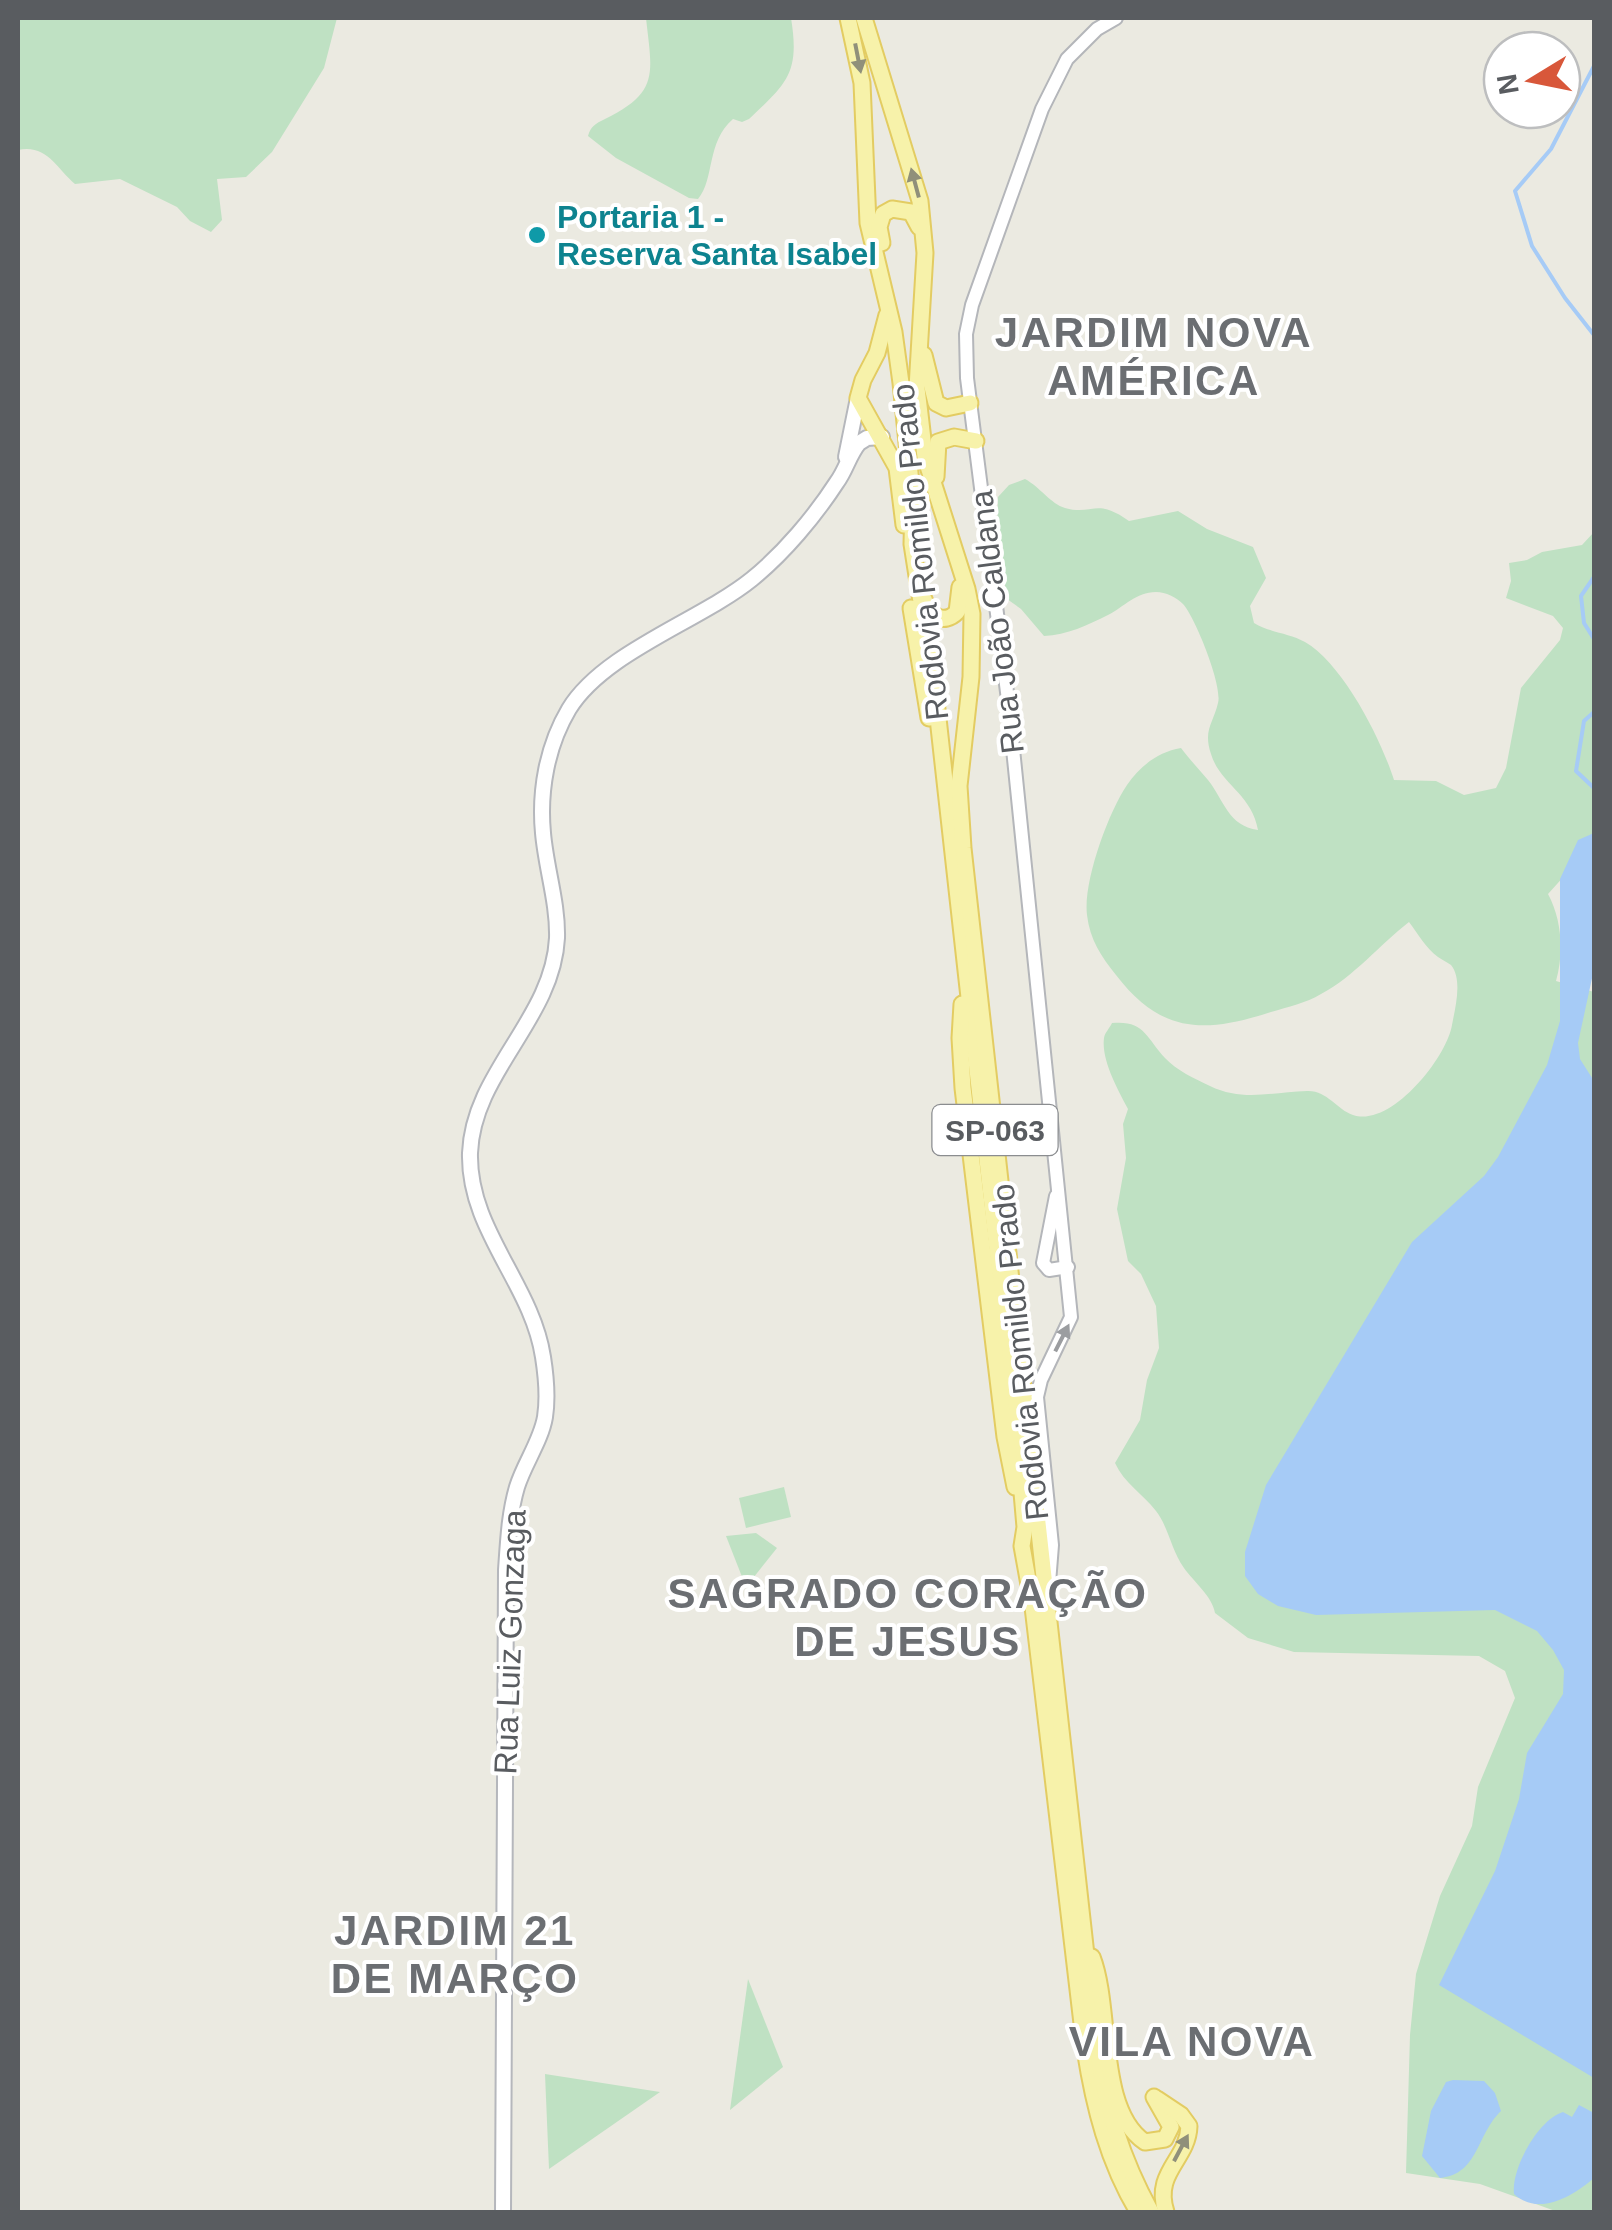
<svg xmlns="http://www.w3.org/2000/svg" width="1612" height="2230" font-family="Helvetica,sans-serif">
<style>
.green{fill:#bfe1c3}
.water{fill:#a6cbf6}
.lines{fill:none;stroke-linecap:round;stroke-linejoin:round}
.stream{stroke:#a6cbf6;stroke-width:4}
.tertiary-casing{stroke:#b4b6ba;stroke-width:16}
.secondary-casing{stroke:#b5b7bc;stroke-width:18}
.primary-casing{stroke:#e3cc62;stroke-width:19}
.tertiary{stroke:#fff;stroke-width:12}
.secondary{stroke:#fff;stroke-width:14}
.primary{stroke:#f7f2aa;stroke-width:15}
.oneway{fill:#90907a}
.oneway2{fill:#9b9da0}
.culture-dot{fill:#0f9aa8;stroke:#fff;stroke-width:4}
.labels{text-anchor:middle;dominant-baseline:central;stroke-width:8;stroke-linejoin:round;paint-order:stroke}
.shield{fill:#fff;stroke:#8b8d90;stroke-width:2.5}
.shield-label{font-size:30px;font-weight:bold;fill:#595c60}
.culture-label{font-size:32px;font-weight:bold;fill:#0d838f;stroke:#fff;text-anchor:start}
.street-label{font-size:32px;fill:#595c60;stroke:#fff}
.district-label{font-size:42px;font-weight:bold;letter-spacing:2.5px;fill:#6b6e72;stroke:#fff}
</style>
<rect width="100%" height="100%" fill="#ebeae1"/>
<!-- green -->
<g class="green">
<path d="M 18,18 L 337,18 L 324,68 L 272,152 L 246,177 L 217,179 L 222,220 L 211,232 L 190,221 L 177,207 L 120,179 L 75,184 C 56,168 47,144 18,150 Z"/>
<path d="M 646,18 L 791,18 C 800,73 787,83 749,119 L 742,122 L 733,119 C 706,142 715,179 698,199 L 689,198 L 616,158 L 588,136 C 591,126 595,124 605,119 C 660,92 652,73 646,18 Z"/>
<path d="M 1025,479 C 1040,487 1051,504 1065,508 C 1093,516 1095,497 1129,521 L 1178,511 L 1207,529 L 1253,547 L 1266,578 L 1250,606 L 1254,623 C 1271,633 1289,633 1305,642 C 1343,664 1381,739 1394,780 L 1436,781 L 1464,795 L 1496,788 L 1506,768 L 1521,688 L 1560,640 L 1563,628 L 1553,616 L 1506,598 L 1511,581 L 1509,563 L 1527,560 L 1542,552 L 1582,545 L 1594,532 L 1594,861 L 1566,874 L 1548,894 C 1562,920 1564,953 1556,981 L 1594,992 L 1594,2212 L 1558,2212 L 1480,2184 L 1406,2173 L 1410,2035 L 1416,1974 L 1440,1896 L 1472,1826 L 1478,1787 L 1515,1698 L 1505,1671 L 1479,1656 L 1294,1652 L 1248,1638 L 1215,1613 C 1212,1596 1194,1582 1184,1568 C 1171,1550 1169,1528 1156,1511 C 1142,1493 1124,1483 1115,1463 L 1140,1420 L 1147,1380 L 1159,1348 L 1156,1306 L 1141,1274 L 1128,1261 L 1117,1209 L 1126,1158 L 1123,1124 L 1128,1109 C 1118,1090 1101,1060 1104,1038 C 1105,1032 1110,1028 1112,1023 C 1144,1020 1146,1037 1165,1058 C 1176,1070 1195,1079 1210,1086 C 1243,1102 1272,1092 1307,1091 C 1327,1090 1336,1109 1353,1115 C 1391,1128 1447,1057 1452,1025 C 1455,1008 1463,980 1451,965 C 1447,962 1442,960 1438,957 C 1426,948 1418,934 1409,922 C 1379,945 1355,976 1321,994 C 1306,1003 1288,1007 1271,1012 C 1206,1033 1162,1035 1116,975 C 1101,956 1090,940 1087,915 C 1083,882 1108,813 1127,785 C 1140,766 1158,752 1181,748 C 1189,759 1199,769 1208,780 C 1224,800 1228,826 1258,830 C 1252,794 1220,784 1211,754 C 1203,730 1213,724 1218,703 C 1223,686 1195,617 1183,604 C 1176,597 1166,592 1156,592 C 1136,592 1124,607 1108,615 C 1088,625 1067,635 1044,636 L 1021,609 L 1007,599 L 997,531 L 998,497 L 1009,485 Z"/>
<polygon points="784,1487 791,1517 746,1528 739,1498"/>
<polygon points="756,1533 777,1548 746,1587 726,1536"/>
<polygon points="748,1979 783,2067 730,2110"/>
<polygon points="545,2074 660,2092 549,2169"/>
</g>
<!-- water -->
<g class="water">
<polygon points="1594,833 1594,969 1578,1043 1580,1059 1594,1081 1594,2078 1439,1985 1495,1871 1519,1799 1527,1753 1563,1694 1564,1670 1553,1650 1537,1631 1495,1610 1316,1615 1278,1606 1258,1594 1245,1576 1245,1552 1266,1485 1412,1242 1484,1176 1498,1157 1547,1065 1560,1021 1560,879 1578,840"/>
<path d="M 1453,2080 L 1484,2081 L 1495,2093 L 1501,2111 C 1476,2135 1479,2174 1440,2178 L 1422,2156 L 1431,2111 L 1446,2082 Z"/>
<path d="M 1579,2105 L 1594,2113 L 1594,2178 C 1573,2196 1539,2217 1514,2194 C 1511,2168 1539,2119 1563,2112 L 1572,2117 Z"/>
</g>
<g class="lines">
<!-- stream -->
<g class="stream">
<polyline points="1594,66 1551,149 1515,191 1532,246 1565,298 1594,335"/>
<polyline points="1594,577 1581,596 1584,623 1594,639"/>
<polyline points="1594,712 1584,721 1576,771 1594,788"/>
</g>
<defs>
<g id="tertiary">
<polyline points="1056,1196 1043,1263 1049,1270 1068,1267"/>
<polyline points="1049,1583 1052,1545 1037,1397 1041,1380 1071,1317 1008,700 967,378 966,334 972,305 1042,109 1067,59 1097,29 1116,18"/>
</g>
<g id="secondary">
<polyline points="846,457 858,398"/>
<path d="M 503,2212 L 506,1570 C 508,1542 509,1514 517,1487 C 524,1464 541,1441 545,1417 C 548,1398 546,1376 543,1357 C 532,1284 468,1230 470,1153 C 473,1072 553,1019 557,938 C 558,903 546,868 543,833 C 539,791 547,746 569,709 C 604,652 700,621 752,579 C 784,553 815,516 837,482 C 846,470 849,455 859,443 L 867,438 L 882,437"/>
</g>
<g id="primary">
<path d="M 848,18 L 862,83 L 868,223 L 894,332 L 901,383 L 913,503 L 912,544 L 935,691 L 1015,1412 L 1025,1527 L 1022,1546 L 1033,1607 L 1085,2049 C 1094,2107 1108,2162 1138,2212"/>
<path d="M 864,18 L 920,201 L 925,253 L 917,388 L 925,457 L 967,589 L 972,614 L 971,677 L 959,786 L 963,848 L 1096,2045 C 1106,2106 1121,2158 1151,2212"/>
<polyline points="882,243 879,227 883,214 892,209 911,212 919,227"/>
<polyline points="887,315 877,353 863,380 858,398 897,468 904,525"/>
<polyline points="924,355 936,403 946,408 970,403"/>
<polyline points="936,477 938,442 954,437 976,441"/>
<path d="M 924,599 C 929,615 943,626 957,612 L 960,587"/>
<polyline points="911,608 929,718"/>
<polyline points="962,1004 960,1038 963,1088 1005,1437 1015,1487"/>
<path d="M 1092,1957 C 1112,2008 1097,2110 1145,2142 L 1165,2139 L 1171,2127 L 1154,2097"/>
<path d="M 1157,2099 L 1181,2115 L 1189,2126 C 1188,2160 1153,2172 1166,2212"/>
</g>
</defs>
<!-- tertiary casing -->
<use href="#tertiary" class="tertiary-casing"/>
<!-- secondary casing -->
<use href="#secondary" class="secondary-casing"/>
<!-- primary casing -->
<use href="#primary" class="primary-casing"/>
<!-- tertiary -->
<use href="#tertiary" class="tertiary"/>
<!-- secondary -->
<use href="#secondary" class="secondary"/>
<!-- primary -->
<use href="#primary" class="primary"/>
</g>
<!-- one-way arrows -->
<defs><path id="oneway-solid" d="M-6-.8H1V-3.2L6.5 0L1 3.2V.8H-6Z" transform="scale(2.5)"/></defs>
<g class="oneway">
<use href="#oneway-solid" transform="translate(858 58) rotate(79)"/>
<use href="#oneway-solid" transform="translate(915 183) rotate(-105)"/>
<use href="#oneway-solid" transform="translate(1181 2148) rotate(-62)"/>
</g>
<use class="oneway2" href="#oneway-solid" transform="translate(1062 1338) rotate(-63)"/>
<!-- markers -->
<circle class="culture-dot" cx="537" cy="235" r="10"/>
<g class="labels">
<!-- shield labels -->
<rect class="shield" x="932.5" y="1105" width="125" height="50" rx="8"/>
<g class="shield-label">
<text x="995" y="1130">SP-063</text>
</g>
<!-- culture labels -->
<g class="culture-label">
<text x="557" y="217">Portaria 1 -<tspan x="557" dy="37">Reserva Santa Isabel</tspan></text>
</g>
<!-- street labels -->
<g class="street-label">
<text transform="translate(920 552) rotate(-96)">Rodovia Romildo Prado</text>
<text transform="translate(997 622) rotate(-97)">Rua João Caldana</text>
<text transform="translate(1020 1352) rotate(-96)">Rodovia Romildo Prado</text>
<text transform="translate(510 1642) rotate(-88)">Rua Luiz Gonzaga</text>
</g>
<!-- district labels -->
<g class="district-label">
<text x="1154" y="332">JARDIM NOVA<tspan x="1154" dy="48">AMÉRICA</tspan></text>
<text x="908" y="1593">SAGRADO CORAÇÃO<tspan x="908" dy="48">DE JESUS</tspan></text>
<text x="455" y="1930">JARDIM 21<tspan x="455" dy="48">DE MARÇO</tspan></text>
<text x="1192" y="2041">VILA NOVA</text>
</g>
</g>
<!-- border -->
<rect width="1612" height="2230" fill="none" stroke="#595c60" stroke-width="40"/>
<!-- north arrow -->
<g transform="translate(1532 80) rotate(260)"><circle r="48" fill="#ffffff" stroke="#bdbebf" stroke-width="2.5"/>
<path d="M0-8L18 38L0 25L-18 38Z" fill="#d8573a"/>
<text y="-15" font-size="28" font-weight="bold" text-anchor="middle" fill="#595c60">N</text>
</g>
</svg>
